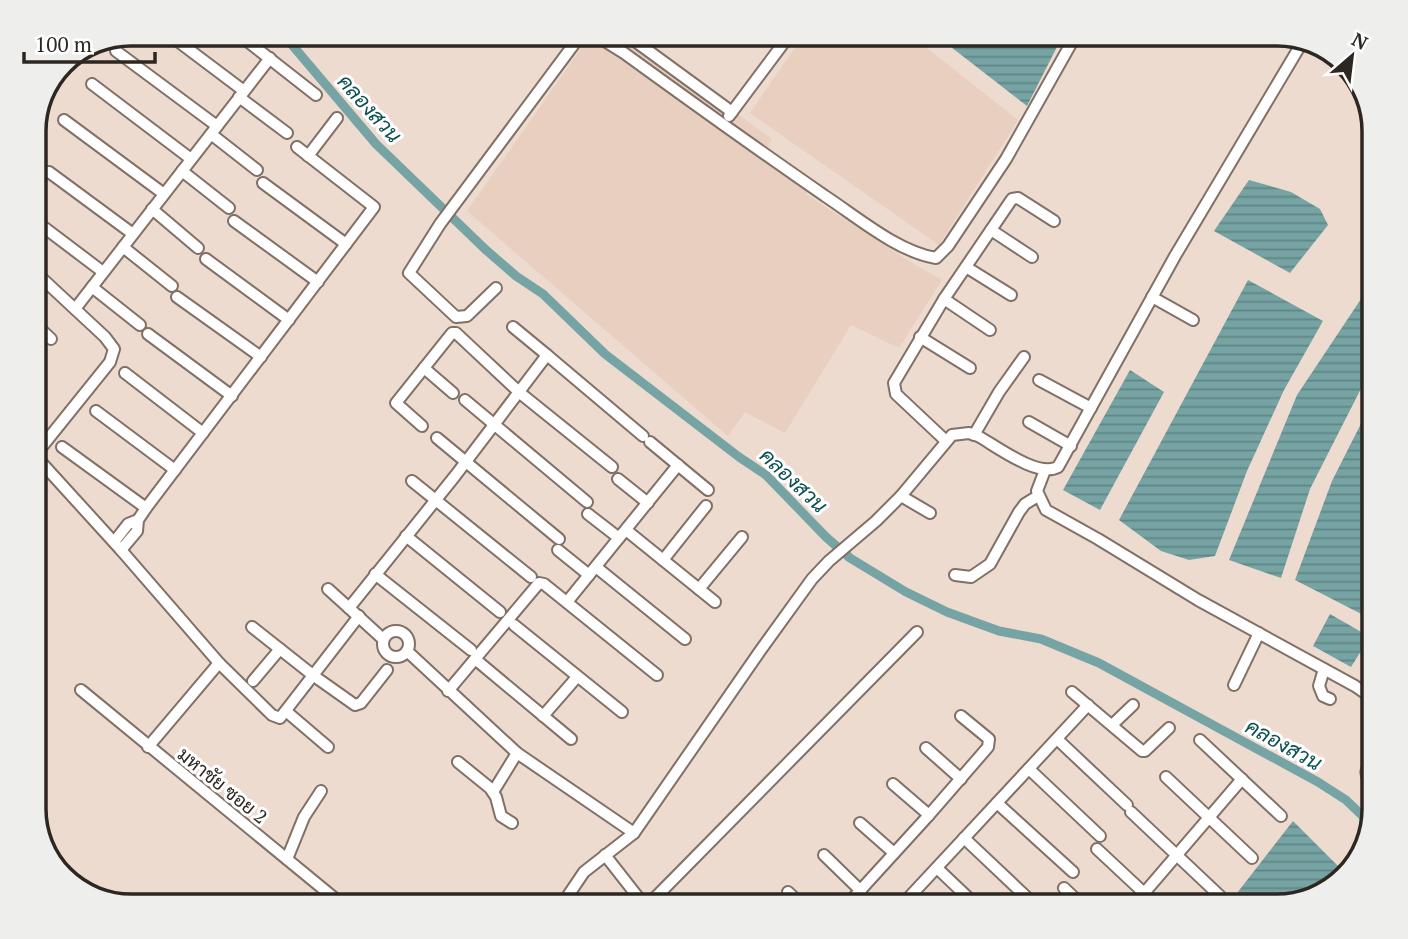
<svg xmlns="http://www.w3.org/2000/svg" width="1408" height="939" font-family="'PT Serif',Sarabun,serif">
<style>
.built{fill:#e8cfbf}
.water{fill:url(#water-rules)}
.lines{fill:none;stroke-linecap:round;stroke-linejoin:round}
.canal{stroke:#76a3a3;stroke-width:9}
.minor-casing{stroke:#807066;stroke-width:14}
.minor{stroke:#fff;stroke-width:10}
.labels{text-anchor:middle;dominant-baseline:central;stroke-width:6;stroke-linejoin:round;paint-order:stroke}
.street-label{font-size:19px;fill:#2d2722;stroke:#fff}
.water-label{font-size:21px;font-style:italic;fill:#0c5051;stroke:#fff}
.rim{fill:none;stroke:#2d2722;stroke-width:3.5}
</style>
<defs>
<pattern id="water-rules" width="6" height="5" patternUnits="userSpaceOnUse" patternTransform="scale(1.75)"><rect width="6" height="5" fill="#76a3a3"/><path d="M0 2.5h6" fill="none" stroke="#618584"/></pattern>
</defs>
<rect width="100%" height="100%" fill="#eddbcf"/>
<!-- built -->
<g class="built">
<polygon points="592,33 626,33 772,139 767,148 814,180 806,194 907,260 942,280 899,348 851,325 785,433 745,412 728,436 467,211"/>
<polygon points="805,33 908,33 1018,120 939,245 750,113"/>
</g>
<!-- water -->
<g class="water">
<polygon points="933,33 1064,33 1027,106"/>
<polygon points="1249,180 1291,192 1320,209 1328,225 1290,273 1214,231"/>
<polygon points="1375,278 1375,361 1310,489 1281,578 1229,560 1297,395"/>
<polygon points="1248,280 1323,321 1284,390 1247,471 1215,556 1189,560 1161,551 1119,520"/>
<polygon points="1130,370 1164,392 1100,510 1063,490"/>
<polygon points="1375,396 1375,621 1295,580 1332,481"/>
<polygon points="1330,614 1370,637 1351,667 1313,646"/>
<polygon points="1293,821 1346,874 1321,896 1278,906 1227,906"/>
</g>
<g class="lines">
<!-- canal -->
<polyline class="canal" points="282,33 376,144 486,250 516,276 543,294 605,354 739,457 766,475 826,537 850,558 906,592 947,612 999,631 1041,639 1099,663 1318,782 1346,800 1370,823"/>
<defs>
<g id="minor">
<polyline points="167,33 244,91"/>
<polyline points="237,33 316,95"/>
<path d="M 592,33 L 624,53 C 690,101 757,149 825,196 C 857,217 898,252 936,258 L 948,246 L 1006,159 L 1077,33"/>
<polyline points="624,33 732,112"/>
<polyline points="116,51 217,126"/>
<polyline points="55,77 69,59"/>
<polyline points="92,84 191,159"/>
<polyline points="239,97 287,133"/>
<polyline points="729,116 791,33"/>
<polyline points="64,120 164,194"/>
<polyline points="211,134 257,170"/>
<polyline points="308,156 337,118"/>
<polyline points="182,171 229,208"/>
<polyline points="49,172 133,234"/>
<polyline points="263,183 346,244"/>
<polyline points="152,209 198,248"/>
<polyline points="33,219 103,272"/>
<polyline points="234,221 318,282"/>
<polyline points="991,230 1032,257"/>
<polyline points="123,247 172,286"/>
<polyline points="206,259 289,320"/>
<polyline points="966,267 1011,295"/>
<polyline points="33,270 105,337 114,349 110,362 40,449 40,461 121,550 219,663 272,715 280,718 359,616"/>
<polyline points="92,287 140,325"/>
<polyline points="496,288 467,316 456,317 409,273 440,224 580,36 586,33"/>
<polyline points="177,297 261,357"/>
<polyline points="1152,297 1193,320"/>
<polyline points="944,299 990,330"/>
<polyline points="75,309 270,58"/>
<polyline points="33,322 51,339"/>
<polyline points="148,334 232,396"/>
<polyline points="920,337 970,368"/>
<polyline points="547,355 643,436"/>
<polyline points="424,368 453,393"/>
<polyline points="125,373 203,433"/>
<polyline points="1039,380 1091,408"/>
<polyline points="465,400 587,502"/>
<polyline points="96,411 175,470"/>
<polyline points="1029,422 1071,446"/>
<polyline points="422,426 396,403 452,333 456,333 520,393 612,467"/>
<polyline points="974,435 999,392 1024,357"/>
<polyline points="437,438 559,539"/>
<polyline points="946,441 896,394 894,383 944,299 1012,199 1018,198 1054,221"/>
<polyline points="650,442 708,490"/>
<polyline points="62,447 146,508"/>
<polyline points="1045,470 1037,491 1046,510 1098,539 1198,600 1355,686 1375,700"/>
<polyline points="618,479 648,503"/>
<polyline points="412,481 531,577"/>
<polyline points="901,496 930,513"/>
<polyline points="588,514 619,538"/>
<polyline points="626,530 715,602"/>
<polyline points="406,536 500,612"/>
<polyline points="114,542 128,524 138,520"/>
<polyline points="121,550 137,531 138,520 146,508 374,207 297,147"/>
<polyline points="558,550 589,575"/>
<polyline points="663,560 706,506"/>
<polyline points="596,567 685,639"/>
<polyline points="375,574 471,650"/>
<polyline points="955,575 971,577 990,564 1019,512 1025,504 1038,496"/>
<polyline points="328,589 349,608"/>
<polyline points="699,589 742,537"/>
<polyline points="567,602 678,465"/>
<polyline points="514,625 622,712"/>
<polyline points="252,627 314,676 355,705 361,703 387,670"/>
<circle cx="396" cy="644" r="13"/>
<polyline points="383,639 349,608 455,476 547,355 513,327"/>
<polyline points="407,651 517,753 634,833"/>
<polyline points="475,659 571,739"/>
<polyline points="1324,669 1319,686 1323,696 1330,699"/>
<polyline points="253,681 280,649"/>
<polyline points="1234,685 1259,633"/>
<polyline points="81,690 344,906"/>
<polyline points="448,691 539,583 544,584 657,675"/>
<polyline points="1072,692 1142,751 1145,751 1169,728"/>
<polyline points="287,712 328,747"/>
<polyline points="543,716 577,677"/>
<polyline points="1112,725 1133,705"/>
<polyline points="1057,739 1127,805"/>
<polyline points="1200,740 1281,816"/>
<polyline points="148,747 219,663"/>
<polyline points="926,748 961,779"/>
<polyline points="458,762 490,788 496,797 501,816 512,823"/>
<polyline points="1029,769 1100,836"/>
<polyline points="1166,777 1252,858"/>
<polyline points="893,784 929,815"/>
<path d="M 1374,786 C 1361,774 1367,767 1375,753"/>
<polyline points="493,792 517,753"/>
<polyline points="997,803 1073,872"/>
<polyline points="1131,812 1221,897"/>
<polyline points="860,823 894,853"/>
<polyline points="964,838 1036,906"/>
<polyline points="1097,849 1158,906"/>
<polyline points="605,855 645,906"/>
<polyline points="824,855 861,891"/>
<polyline points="287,859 304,817 321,791"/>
<polyline points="937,868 977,906"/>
<polyline points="1064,888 1083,906"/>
<polyline points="788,892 803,906"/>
<path d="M 561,906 L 584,872 L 634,833 L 760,651 L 812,579 L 829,561 L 876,521 L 901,496 L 952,435 L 969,433 L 978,436 C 996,446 1038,478 1058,467 L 1175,256 L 1303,41"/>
<polyline points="647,906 917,632"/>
<polyline points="846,906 929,815 988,747 989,739 961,716"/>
<polyline points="901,906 1088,705"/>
<polyline points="1133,906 1242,779"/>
</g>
</defs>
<!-- minor casing -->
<use href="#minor" class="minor-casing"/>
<!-- minor -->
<use href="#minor" class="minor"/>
</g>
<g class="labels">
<!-- street labels -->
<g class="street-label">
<text transform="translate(223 785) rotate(39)">มหาชัย ซอย 2</text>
</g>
<!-- water labels -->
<g class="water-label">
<text transform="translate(370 108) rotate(48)">คลองสวน</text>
<text transform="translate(794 480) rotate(43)">คลองสวน</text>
<text transform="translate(1284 744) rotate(29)">คลองสวน</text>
</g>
</g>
<!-- crop -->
<path d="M0 0H1408V939H0ZM131 46H1277A85 85 0 0 1 1362 131V809A85 85 0 0 1 1277 894H131A85 85 0 0 1 46 809V131A85 85 0 0 1 131 46Z" fill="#eeeeed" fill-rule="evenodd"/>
<path class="rim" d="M131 46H1277A85 85 0 0 1 1362 131V809A85 85 0 0 1 1277 894H131A85 85 0 0 1 46 809V131A85 85 0 0 1 131 46Z"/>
<!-- north arrow -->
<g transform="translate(1352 56) rotate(28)" stroke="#ffffff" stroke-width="5" paint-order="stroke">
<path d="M0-5L12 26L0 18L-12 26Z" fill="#2d2722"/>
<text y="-10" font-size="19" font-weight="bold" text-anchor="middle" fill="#2d2722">N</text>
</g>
<!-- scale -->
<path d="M24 52v10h131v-10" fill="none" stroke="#2d2722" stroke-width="3.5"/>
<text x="35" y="52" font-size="21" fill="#2d2722" stroke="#ffffff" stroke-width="5" paint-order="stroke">100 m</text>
</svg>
